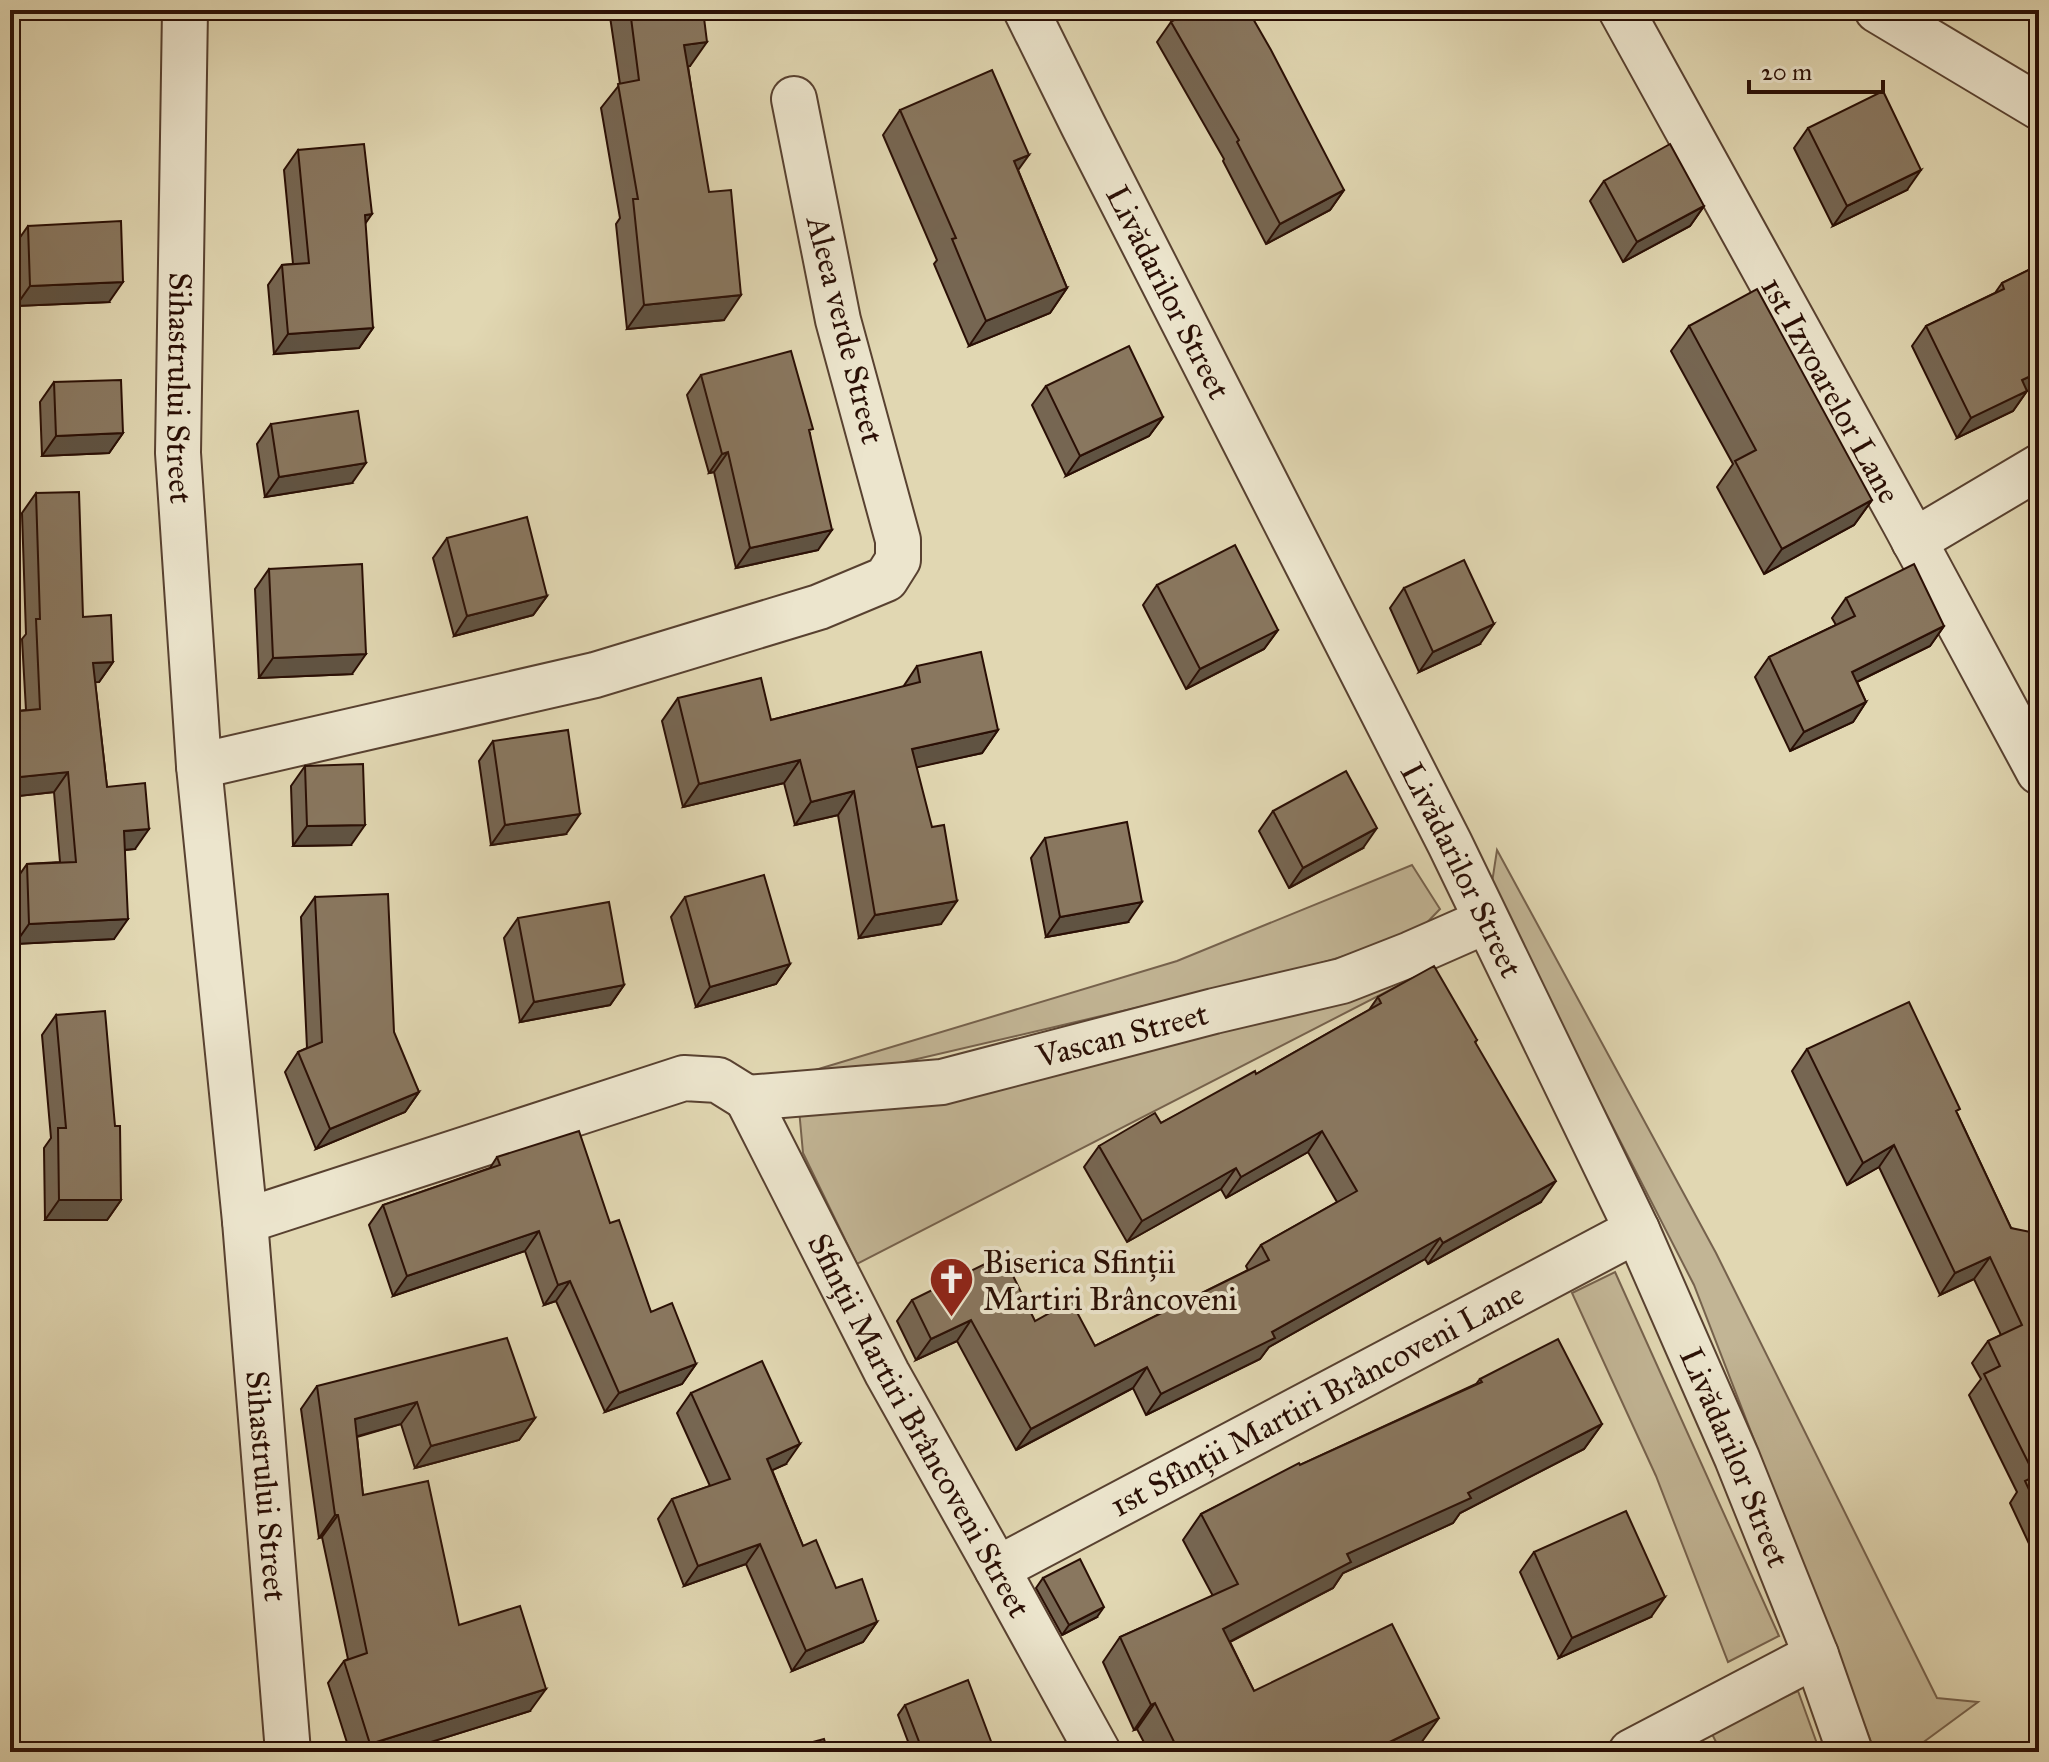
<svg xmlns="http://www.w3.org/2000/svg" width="2049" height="1762" font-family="'IM FELL Great Primer',serif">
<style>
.green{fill:#c2b595;stroke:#76624d;stroke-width:2}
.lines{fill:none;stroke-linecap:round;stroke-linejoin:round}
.minor-casing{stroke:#584130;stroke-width:48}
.minor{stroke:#ece5cd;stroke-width:44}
.wall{fill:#766652;stroke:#2a0f05;stroke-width:2}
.shaded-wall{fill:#605342;stroke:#2a0f05;stroke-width:2}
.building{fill:#89775f;stroke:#2a0f05;stroke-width:2}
.labels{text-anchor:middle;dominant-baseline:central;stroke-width:8;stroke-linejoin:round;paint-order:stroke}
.street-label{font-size:32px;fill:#2a0f05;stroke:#ece5cd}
.poi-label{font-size:32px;fill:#2a0f05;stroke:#ece5cd;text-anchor:start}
</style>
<rect width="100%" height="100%" fill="#e1d7b2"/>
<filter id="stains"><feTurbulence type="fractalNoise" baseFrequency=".0025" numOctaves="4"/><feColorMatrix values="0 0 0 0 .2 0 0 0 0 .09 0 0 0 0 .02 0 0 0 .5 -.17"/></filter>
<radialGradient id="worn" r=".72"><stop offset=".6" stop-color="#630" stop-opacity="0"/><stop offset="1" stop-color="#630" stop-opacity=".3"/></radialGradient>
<!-- green -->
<g class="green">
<polygon points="1497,850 1716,1253 1937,1698 1978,1702 1910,1752 1875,1752 1694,1285 1491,889"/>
<polygon points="1412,865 1440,909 1415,935 1294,971 900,1063 782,1080 1177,961"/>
<polygon points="1454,957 857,1264 803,1153 799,1109"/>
<polygon points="1615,1272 1779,1636 1728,1662 1656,1476 1572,1293"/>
<polygon points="1798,1691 1820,1752 1721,1752 1710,1730"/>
</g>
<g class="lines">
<defs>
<g id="minor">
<path id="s1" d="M 185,10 L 178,453 L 199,766 L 245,1221 L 288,1752"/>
<path id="s2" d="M 1026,10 L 1083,125 L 1450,844 L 1637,1230 L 1737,1458 L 1816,1655 L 1850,1752"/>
<path id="s3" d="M 1621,10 L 1904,522 L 2039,772"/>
<polyline points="1877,10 2039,107"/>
<polyline points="1914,541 2039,467"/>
<polyline points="199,766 595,675 819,607 886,579 898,560 898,540 838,320 794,99"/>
<path id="s4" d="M 747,1098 L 942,1082 L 1214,1011 L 1342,981 L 1411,954 L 1486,921"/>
<path id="s5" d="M 747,1098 L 887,1373 L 997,1569 L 1098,1752"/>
<polyline points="245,1221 684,1078 718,1080 747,1098"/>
<path id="s6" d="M 997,1569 L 1637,1230"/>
<polyline points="1631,1752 1816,1655"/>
</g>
</defs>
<!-- minor casing -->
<use href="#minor" class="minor-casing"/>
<!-- minor -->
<use href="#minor" class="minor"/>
</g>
<!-- wall -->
<g class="wall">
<polygon points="609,10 703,10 690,66 688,66 724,320 627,329 616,224 620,218 601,108 620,84"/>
<polygon points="1171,22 1344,190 1330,210 1266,244 1223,161 1224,159 1157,42"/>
<polygon points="900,110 1018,170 1067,288 1050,313 969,346 934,264 937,260 883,135"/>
<polygon points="1808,128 1907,190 1833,226 1794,148"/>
<polygon points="298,150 373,328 359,348 274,354 268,285 282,265 293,264 284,170"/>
<polygon points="1604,181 1704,206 1690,226 1623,262 1590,201"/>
<polygon points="28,226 109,302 16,306 14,246"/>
<polygon points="2039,265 2039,385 2027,391 2013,411 1957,438 1912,346 1926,326 1995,293 2002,283"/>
<polygon points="1689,326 1872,500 1854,525 1764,574 1717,487 1733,464 1671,351"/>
<polygon points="701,375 810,433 818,550 736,568 714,472 709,473 687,395"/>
<polygon points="54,382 123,433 109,453 42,456 40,402"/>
<polygon points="1046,386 1163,417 1149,436 1066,476 1032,405"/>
<polygon points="271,424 352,483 265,497 257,444"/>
<polygon points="36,493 83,617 113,662 99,682 95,682 107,787 135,849 125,850 114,939 15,944 13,884 27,864 60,862 54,792 10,797 10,712 26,710 22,639 26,634 22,513"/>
<polygon points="447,538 547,596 533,615 454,636 433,558"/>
<polygon points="269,569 352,674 259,678 255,589"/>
<polygon points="1157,585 1278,630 1264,649 1186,689 1143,605"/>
<polygon points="1404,588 1480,644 1419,672 1390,608"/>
<polygon points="1846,598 1944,626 1930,646 1857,682 1866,702 1853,722 1790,751 1755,677 1769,657 1836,625 1832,618"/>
<polygon points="917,666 998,730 982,753 916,767 941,924 859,938 838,815 795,825 784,783 683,807 662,721 678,698 771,720 903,687"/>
<polygon points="493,741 566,834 491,845 479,761"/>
<polygon points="305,766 351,845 293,846 291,786"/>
<polygon points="1273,811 1363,848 1289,888 1259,831"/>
<polygon points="1045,838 1128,922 1046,937 1031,858"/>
<polygon points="315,897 419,1092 405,1112 316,1149 285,1072 298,1052 307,1048 301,917"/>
<polygon points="685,897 790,964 776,984 696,1007 671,917"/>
<polygon points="518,918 624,985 610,1005 520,1022 504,938"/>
<polygon points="1378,997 1477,1040 1475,1043 1541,1202 1428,1264 1425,1259 1269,1347 1260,1359 1146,1415 1133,1388 1016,1450 957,1341 916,1360 897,1321 912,1300 1035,1321 1095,1346 1248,1270 1246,1266 1261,1245 1337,1202 1308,1152 1226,1198 1221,1189 1127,1242 1084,1167 1099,1146 1161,1123 1256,1074 1369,1010"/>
<polygon points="56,1015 121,1200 107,1220 45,1220 44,1148 51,1138 42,1035"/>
<polygon points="1807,1049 1957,1113 2011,1228 2039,1240 2039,1565 2010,1503 2017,1492 1969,1395 1981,1379 1972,1363 1988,1341 2001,1335 1974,1279 1940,1295 1879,1167 1847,1185 1792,1071"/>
<polygon points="497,1157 610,1223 651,1312 696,1364 682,1384 605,1412 556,1301 544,1305 525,1251 393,1296 369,1225 383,1205 490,1168"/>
<polygon points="1480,1379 1602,1424 1584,1449 1460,1513 1453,1523 1343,1573 1333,1588 1230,1642 1254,1691 1421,1743 1403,1752 1149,1752 1137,1729 1134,1730 1103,1662 1120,1637 1213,1596 1183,1540 1201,1514 1300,1465 1476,1384"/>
<polygon points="317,1386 535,1418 519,1440 415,1468 401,1424 357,1437 363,1495 459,1625 530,1711 399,1752 350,1752 328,1683 344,1661 348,1659 322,1537 319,1538 301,1409"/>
<polygon points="691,1393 786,1464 772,1470 803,1546 836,1588 877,1622 863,1642 792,1671 746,1564 684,1586 658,1519 672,1499 710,1486 677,1413"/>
<polygon points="1534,1552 1651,1617 1559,1658 1520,1572"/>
<polygon points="1043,1578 1097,1617 1062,1635 1036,1588"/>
<polygon points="905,1705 995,1752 912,1752 898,1715"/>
</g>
<!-- shaded-wall -->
<g class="shaded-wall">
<polygon points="707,42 690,66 668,69 684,45"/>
<polygon points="1029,155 1011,180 1014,161"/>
<polygon points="1921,170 1907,190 1833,226 1847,206"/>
<polygon points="1344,190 1330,210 1266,244 1280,224"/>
<polygon points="1704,206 1690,226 1623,262 1637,242"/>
<polygon points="372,214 358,234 365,215"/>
<polygon points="123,282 109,302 16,306 30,286"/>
<polygon points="1067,288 1050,313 969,346 986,321"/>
<polygon points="741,295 724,320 627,329 644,305"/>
<polygon points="373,328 359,348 274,354 288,334"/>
<polygon points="2039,372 2039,385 2019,395 2027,391 2013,411 1957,438 1971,418 2022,380"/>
<polygon points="1163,417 1149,436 1066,476 1080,456"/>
<polygon points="123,433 109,453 42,456 56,436"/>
<polygon points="728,452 714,472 709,473 722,454"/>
<polygon points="366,463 352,483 265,497 279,477"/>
<polygon points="1872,500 1854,525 1764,574 1782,549"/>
<polygon points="832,530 818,550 736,568 750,548"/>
<polygon points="547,596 533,615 454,636 467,616"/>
<polygon points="1494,624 1480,644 1419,672 1433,652"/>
<polygon points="1944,626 1930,646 1838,691 1852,672"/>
<polygon points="1278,630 1264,649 1186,689 1200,669"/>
<polygon points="366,654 352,674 259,678 273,658"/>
<polygon points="113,662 99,682 79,683 93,663"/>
<polygon points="1866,702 1853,722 1790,751 1804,732"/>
<polygon points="998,730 982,753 896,772 912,749"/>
<polygon points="800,760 784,783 683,807 699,784"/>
<polygon points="68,772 54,792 10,797 10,778"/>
<polygon points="854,791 838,815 795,825 811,802"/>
<polygon points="580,814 566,834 491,845 505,825"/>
<polygon points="365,825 351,845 293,846 307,826"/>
<polygon points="1377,828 1363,848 1289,888 1303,868"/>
<polygon points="149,829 135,849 110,851 124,831"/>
<polygon points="957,901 941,924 859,938 875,915"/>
<polygon points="1142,902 1128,922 1046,937 1060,917"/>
<polygon points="128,919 114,939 15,944 29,924"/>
<polygon points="790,964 776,984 696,1007 710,987"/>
<polygon points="624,985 610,1005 520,1022 534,1002"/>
<polygon points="419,1092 405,1112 316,1149 330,1129"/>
<polygon points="1322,1131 1308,1152 1226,1198 1241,1177"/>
<polygon points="1894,1145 1879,1167 1847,1185 1863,1163"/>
<polygon points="1236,1168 1221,1189 1127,1242 1142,1221"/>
<polygon points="1556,1181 1541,1202 1428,1264 1443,1243"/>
<polygon points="59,1200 121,1200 107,1220 45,1220"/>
<polygon points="539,1231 525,1251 393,1296 407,1276"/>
<polygon points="1440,1238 1425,1259 1269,1347 1260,1359 1146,1415 1161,1394"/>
<polygon points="1990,1257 1974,1279 1940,1295 1955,1273"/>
<polygon points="570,1281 556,1301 544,1305 558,1285"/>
<polygon points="971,1320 957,1341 916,1360 931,1339"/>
<polygon points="696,1364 682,1384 605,1412 619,1393"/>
<polygon points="1147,1367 1133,1388 1016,1450 1031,1429"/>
<polygon points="417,1402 401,1424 340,1441 355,1419"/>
<polygon points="535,1418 519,1440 415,1468 431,1446"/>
<polygon points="1602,1424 1584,1449 1460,1513 1453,1523 1343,1573 1333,1588 1206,1654 1223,1629 1347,1554"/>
<polygon points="800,1444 786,1464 753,1479 767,1459"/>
<polygon points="335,1515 338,1515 322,1537 319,1538"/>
<polygon points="760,1544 746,1564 684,1586 698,1566"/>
<polygon points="1665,1597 1651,1617 1559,1658 1572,1638"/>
<polygon points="1104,1607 1097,1617 1062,1635 1069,1625"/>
<polygon points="877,1622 863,1642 792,1671 806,1651"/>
<polygon points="546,1689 530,1711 399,1752 364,1752 370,1744"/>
<polygon points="1155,1703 1137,1729 1134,1730 1151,1705"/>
<polygon points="1439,1718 1421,1743 1403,1752 1369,1752"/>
</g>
<!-- building -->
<g class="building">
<polygon points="630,10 703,10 707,42 684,45 709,192 731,190 741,295 644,305 633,199 638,199 618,84 639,80"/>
<polygon points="1192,10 1248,10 1271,50 1344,190 1280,224 1237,142 1239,140 1171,22"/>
<polygon points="992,70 1029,155 1014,161 1067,288 986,321 952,239 956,238 900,110"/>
<polygon points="1883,91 1921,170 1847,206 1808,128"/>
<polygon points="364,144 372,214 365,215 373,328 288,334 282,265 309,263 298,150"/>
<polygon points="1670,144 1704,206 1637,242 1604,181"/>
<polygon points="121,221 123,282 30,286 28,226"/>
<polygon points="2039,265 2039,372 2022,380 2027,391 1971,418 1926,326 2004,289 2002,283"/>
<polygon points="1757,289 1872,500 1782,549 1735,461 1756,450 1689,326"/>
<polygon points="1129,346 1163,417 1080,456 1046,386"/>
<polygon points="791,351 813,429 809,430 832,530 750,548 728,452 722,454 701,375"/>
<polygon points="121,380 123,433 56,436 54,382"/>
<polygon points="358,411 366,463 279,477 271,424"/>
<polygon points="79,492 83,617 111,615 113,662 93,663 107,787 145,783 149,829 124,831 128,919 29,924 27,864 76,862 68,772 10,778 10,712 40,709 36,619 40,619 36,493"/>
<polygon points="527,517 547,596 467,616 447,538"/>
<polygon points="1235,545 1278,630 1200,669 1157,585"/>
<polygon points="1464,560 1494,624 1433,652 1404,588"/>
<polygon points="362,564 366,654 273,658 269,569"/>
<polygon points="1914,564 1944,626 1852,672 1866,702 1804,732 1769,657 1855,616 1846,598"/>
<polygon points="981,652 998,730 912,749 932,827 944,825 957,901 875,915 854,791 811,802 800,760 699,784 678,698 761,678 771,720 920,682 917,666"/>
<polygon points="568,730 580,814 505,825 493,741"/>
<polygon points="363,764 365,825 307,826 305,766"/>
<polygon points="1346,771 1377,828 1303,868 1273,811"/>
<polygon points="1127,822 1142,902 1060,917 1045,838"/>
<polygon points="764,875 790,964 710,987 685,897"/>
<polygon points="388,894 394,1032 419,1092 330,1129 298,1052 322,1042 315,897"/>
<polygon points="609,902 624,985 534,1002 518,918"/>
<polygon points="1434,966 1477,1040 1475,1042 1556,1181 1443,1243 1440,1238 1272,1332 1275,1338 1161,1394 1147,1367 1031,1429 971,1320 931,1339 912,1300 1003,1255 1035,1321 1071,1301 1095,1346 1269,1260 1261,1245 1357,1191 1322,1131 1241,1177 1236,1168 1142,1221 1099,1146 1155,1113 1161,1123 1255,1071 1256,1074 1381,1003 1378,997"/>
<polygon points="1909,1002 1960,1109 1956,1111 2011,1228 2035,1233 2039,1240 2039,1511 2025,1481 2035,1476 1984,1374 2000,1366 1988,1341 2022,1325 1990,1257 1955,1273 1894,1145 1863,1163 1807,1049"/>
<polygon points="105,1011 115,1126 120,1126 121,1200 59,1200 58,1128 66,1128 56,1015"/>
<polygon points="579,1131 610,1223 619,1220 651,1312 672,1303 696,1364 619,1393 570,1281 558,1285 539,1231 407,1276 383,1205 500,1165 497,1157"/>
<polygon points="507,1338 535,1418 431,1446 417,1402 355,1419 363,1495 428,1481 459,1625 520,1606 546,1689 370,1744 344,1661 367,1653 338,1515 335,1515 317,1386"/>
<polygon points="1558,1339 1602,1424 1468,1493 1471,1498 1347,1554 1351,1562 1223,1629 1254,1691 1392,1624 1439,1718 1369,1752 1323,1752 1322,1749 1316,1752 1179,1752 1155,1703 1151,1705 1120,1637 1238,1584 1201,1514 1299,1463 1300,1465 1482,1382 1480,1379"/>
<polygon points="762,1361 800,1444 767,1459 803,1546 816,1540 836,1588 862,1579 877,1622 806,1651 760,1544 698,1566 672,1499 730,1479 691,1393"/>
<polygon points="1626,1511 1665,1597 1572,1638 1534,1552"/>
<polygon points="1080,1559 1104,1607 1069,1625 1043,1578"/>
<polygon points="968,1680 995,1752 923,1752 905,1705"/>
<polygon points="824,1739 828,1752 776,1752"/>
</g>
<!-- icons -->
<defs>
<symbol id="church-pin" viewBox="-11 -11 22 30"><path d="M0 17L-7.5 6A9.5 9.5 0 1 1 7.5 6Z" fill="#8f2418" stroke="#ece5cd"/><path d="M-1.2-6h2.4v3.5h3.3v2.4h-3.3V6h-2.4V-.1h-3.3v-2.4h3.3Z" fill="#fff"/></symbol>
</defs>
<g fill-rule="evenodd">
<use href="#church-pin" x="926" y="1254" width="51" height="69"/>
</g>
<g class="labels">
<!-- street labels -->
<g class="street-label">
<text stroke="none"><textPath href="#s2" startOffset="316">Livădarilor Street</textPath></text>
<text transform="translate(845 330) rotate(76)">Aleea verde Street</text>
<text stroke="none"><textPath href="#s1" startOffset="378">Sihastrului Street</textPath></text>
<text stroke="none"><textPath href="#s3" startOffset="434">1st Izvoarelor Lane</textPath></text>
<text stroke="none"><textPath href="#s2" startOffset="964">Livădarilor Street</textPath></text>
<text stroke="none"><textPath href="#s4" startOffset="382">Vascan Street</textPath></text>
<text stroke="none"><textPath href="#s6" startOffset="362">1st Sfînții Martiri Brâncoveni Lane</textPath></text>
<text stroke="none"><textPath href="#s5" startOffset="370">Sfinții Martiri Brâncoveni Street</textPath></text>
<text stroke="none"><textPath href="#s2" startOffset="1612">Livădarilor Street</textPath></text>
<text stroke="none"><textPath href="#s1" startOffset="1480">Sihastrului Street</textPath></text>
</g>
<!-- poi labels -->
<g class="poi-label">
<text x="983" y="1262">Biserica Sfinții<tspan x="983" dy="37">Martiri Brâncoveni</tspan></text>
</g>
</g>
<!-- margin -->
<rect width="2049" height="1762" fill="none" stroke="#e1d7b2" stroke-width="40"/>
<rect x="12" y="12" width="2025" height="1738" fill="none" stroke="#2a0f05" stroke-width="4"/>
<rect x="20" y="20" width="2009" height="1722" fill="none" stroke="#2a0f05" stroke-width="2"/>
<!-- scale -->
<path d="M1749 80v12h134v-12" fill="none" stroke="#2a0f05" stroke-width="4"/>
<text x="1761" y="80" font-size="24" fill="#2a0f05" stroke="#ece5cd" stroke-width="6" paint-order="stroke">20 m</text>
<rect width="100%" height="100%" filter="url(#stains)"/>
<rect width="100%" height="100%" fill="url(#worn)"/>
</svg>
